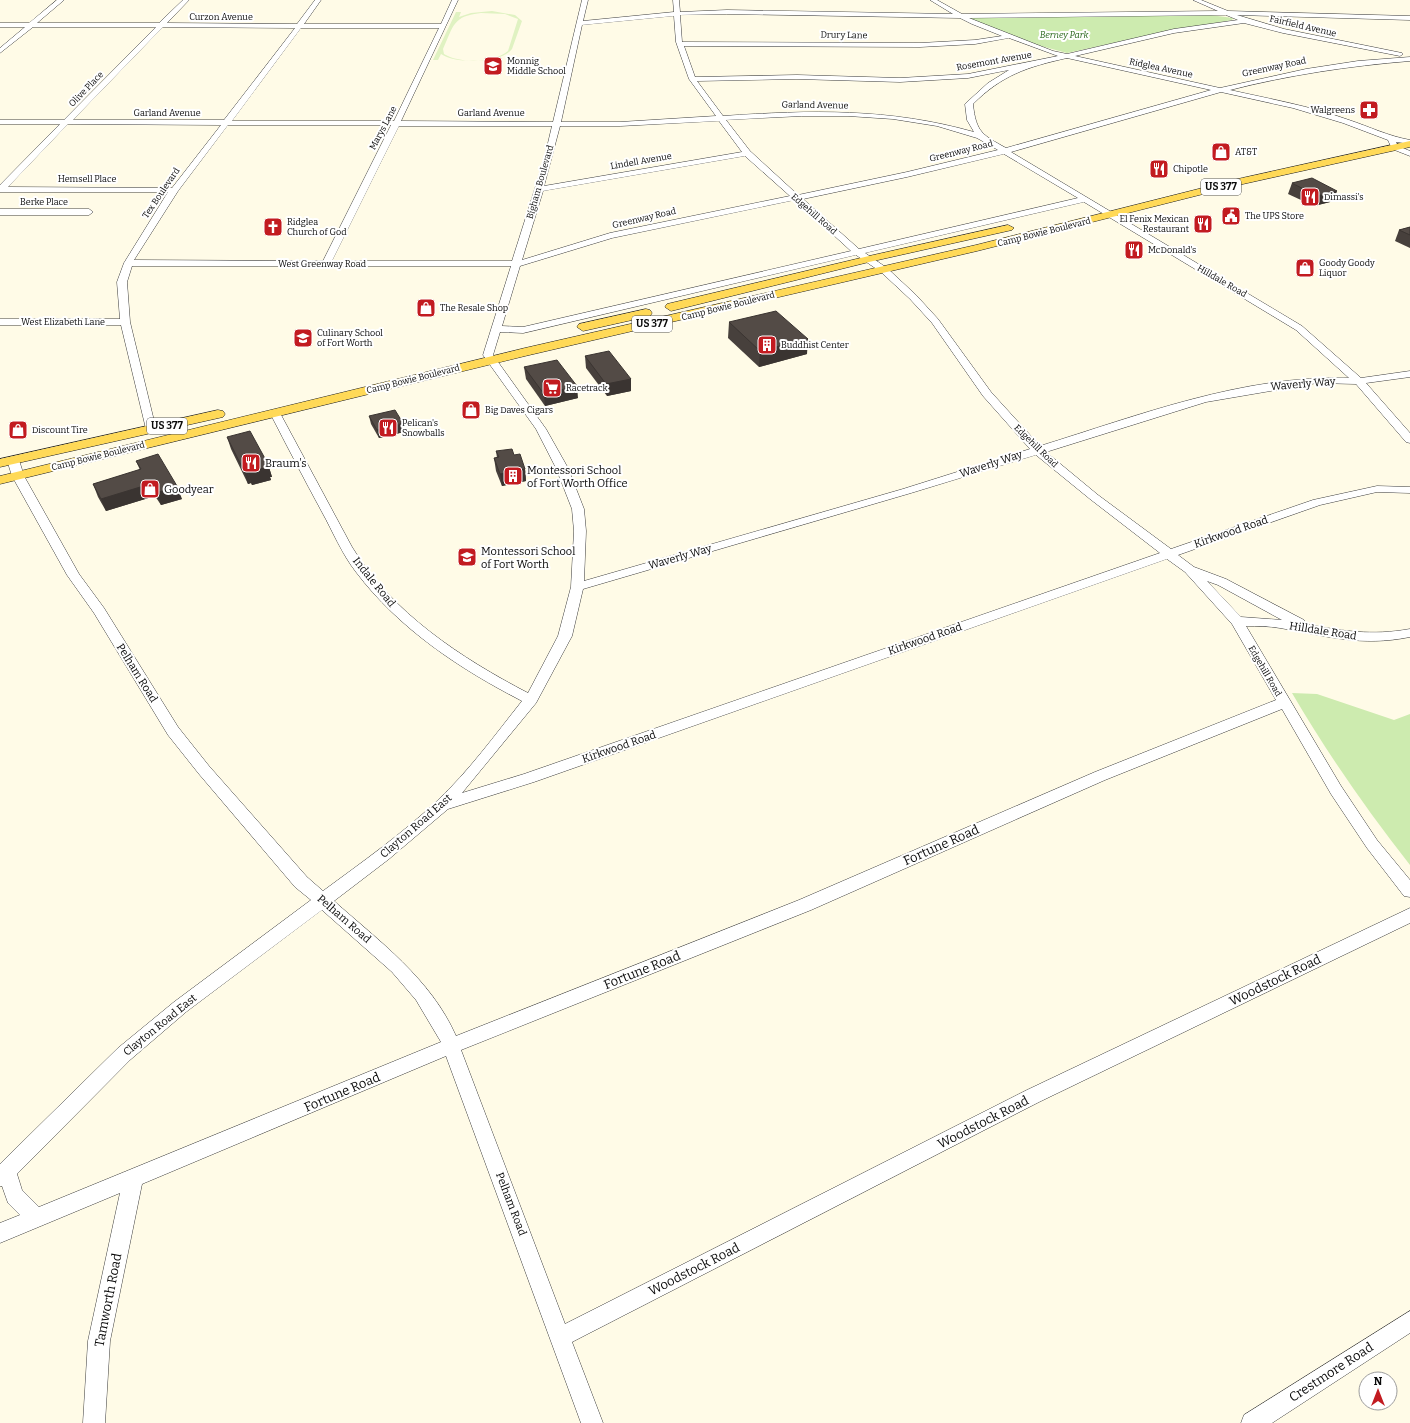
<svg xmlns="http://www.w3.org/2000/svg" width="1410" height="1423" font-family="Bitter,serif">
<style>
.green{fill:#cdebaf}
.pitch{fill:#e0f2c2;fill-rule:evenodd}
.lines{fill:none;stroke-linecap:round;stroke-linejoin:round}
.minor-casing{stroke:#3d3d3d;stroke-width:1}
.major-casing{stroke:#1b1b1b;stroke-width:1}
.minor{fill:#fff;fill-rule:evenodd}
.major{fill:#ffd957;fill-rule:evenodd}
.wall{fill:#47403c}
.shaded-wall{fill:#3a3431}
.building{fill:#534b46;stroke:#3a3431}
.labels{text-anchor:middle;dominant-baseline:central;stroke-width:4;stroke-linejoin:round;paint-order:stroke}
.far-street-label{font-size:9px;fill:#0a0a0a;stroke:#fff}
.far-park-label{font-size:9px;font-style:italic;fill:#266518;stroke:#fff}
.far-poi-label{font-size:9px;fill:#0a0a0a;stroke:#fff;text-anchor:start}
.shield{fill:#fff;stroke:#545454;stroke-width:1}
.shield-label{font-size:10px;font-weight:bold;fill:#0a0a0a}
.street-label{font-size:11px;fill:#0a0a0a;stroke:#fff}
.poi-label{font-size:11px;fill:#0a0a0a;stroke:#fff;text-anchor:start}
.near-street-label{font-size:13px;fill:#0a0a0a;stroke:#fff}
</style>
<rect width="100%" height="100%" fill="#fffbe7"/>
<!-- green -->
<g class="green">
<polygon points="1210,15 1233,18 1232,20 1155,34 1067,53 1026,42 969,18"/>
<path d="M 1292,693 L 1317,694 L 1394,720 L 1410,714 L 1410,865 C 1367,810 1327,753 1292,693 Z"/>
</g>
<!-- pitch -->
<path class="pitch" d="M 492,11 L 515,15 L 522,21 L 512,49 C 501,64 455,64 441,54 L 438,60 L 433,60 L 456,12 L 461,12 L 459,17 L 471,13 ZM 481,13 L 505,14 L 518,19 L 508,51 C 494,63 460,64 444,54 L 443,49 C 454,25 453,16 481,13 Z"/>
<g class="lines">
<defs>
<g id="minor">
<path d="M 57,0 L 64,0 L 37,23 L 159,23 L 183,0 L 189,0 L 167,23 L 297,24 L 315,0 L 321,0 L 304,24 L 441,24 L 452,0 L 458,0 L 401,121 L 553,122 L 582,0 L 588,0 L 583,21 L 674,12 L 673,0 L 679,0 L 680,12 L 727,10 L 953,14 L 930,0 L 937,0 L 962,14 L 1218,11 L 1193,0 L 1201,0 L 1228,11 L 1410,16 L 1410,20 L 1237,15 L 1284,29 L 1402,53 L 1403,54 L 1400,56 L 1283,33 L 1244,23 L 1174,33 L 1075,56 L 1220,88 L 1306,69 L 1358,61 L 1410,57 L 1410,61 C 1349,66 1289,75 1230,90 C 1270,99 1310,106 1349,120 C 1370,127 1388,136 1410,140 L 1410,144 L 1396,142 L 1398,146 L 1410,151 L 1410,156 L 1392,149 L 1388,140 L 1343,123 L 1293,108 L 1221,92 L 1011,152 L 1302,326 L 1361,378 L 1410,371 L 1410,377 L 1366,383 L 1410,433 L 1410,443 L 1406,442 L 1356,384 L 1317,383 L 1206,402 L 1046,452 L 1098,495 L 1171,549 L 1313,500 L 1377,486 L 1410,487 L 1410,493 L 1377,492 L 1320,505 L 1178,555 L 1194,567 L 1226,579 L 1304,620 L 1305,624 C 1343,631 1371,636 1410,629 L 1410,637 C 1361,647 1327,636 1280,628 C 1269,626 1257,626 1246,626 L 1341,786 L 1377,840 L 1410,880 L 1410,897 L 1404,896 L 1367,848 L 1331,794 L 1282,709 L 1105,780 L 811,910 L 461,1050 L 565,1324 L 1027,1090 L 1410,908 L 1410,923 L 1039,1102 L 572,1342 L 603,1423 L 581,1423 L 446,1056 L 142,1184 L 110,1341 L 105,1423 L 83,1423 L 88,1341 L 120,1193 L 0,1243 L 0,1223 L 20,1215 L 8,1203 L 2,1186 L 0,1186 L 0,1164 L 118,1048 L 174,1002 L 311,900 L 295,887 L 199,774 L 168,735 L 94,613 L 67,575 L 12,476 L 7,460 L 13,457 L 19,460 L 24,476 L 79,574 L 104,608 L 178,727 L 209,766 L 307,877 L 323,891 C 361,863 402,834 437,801 C 469,771 495,735 522,701 C 460,669 399,629 356,572 C 342,554 333,532 322,512 C 304,479 287,446 270,413 L 271,411 L 275,410 L 280,413 L 352,547 C 392,613 461,658 528,693 L 558,636 L 571,587 L 574,531 L 572,509 L 556,468 L 536,429 L 483,355 L 511,266 L 132,266 L 127,282 L 130,322 L 156,429 L 151,432 L 146,429 L 121,325 L 0,325 L 0,319 L 120,319 L 117,282 L 124,263 L 168,192 L 0,192 L 0,185 L 60,124 L 0,124 L 0,120 L 64,120 L 156,27 L 33,27 L 0,53 L 0,48 L 25,27 L 0,27 L 0,23 L 29,23 ZM 727,14 L 960,18 L 972,24 L 1002,36 L 975,40 L 920,43 L 682,42 L 680,15 ZM 1226,15 L 1238,20 L 1174,29 L 1067,54 L 1053,51 L 969,18 ZM 674,16 L 676,42 L 689,79 L 716,116 L 620,122 L 561,122 L 582,25 ZM 163,27 L 295,28 L 224,120 L 73,120 ZM 301,28 L 439,28 L 394,121 L 232,121 ZM 1009,38 L 1058,56 L 968,74 L 900,78 L 797,75 L 695,77 L 684,46 L 920,47 L 975,44 ZM 1067,58 L 1211,90 L 1006,148 C 983,135 976,133 973,104 C 1002,75 1027,67 1067,58 ZM 1009,70 L 988,83 L 965,104 L 967,120 L 974,132 C 889,108 811,110 723,116 L 697,81 L 797,79 L 900,82 L 968,78 ZM 802,116 L 848,116 L 893,119 L 937,126 L 977,138 L 998,150 L 907,172 L 798,195 L 750,151 L 726,120 ZM 719,121 L 742,152 L 544,186 L 560,126 L 620,126 ZM 68,124 L 221,125 L 172,188 L 8,187 ZM 228,125 L 391,125 L 323,261 L 134,260 L 178,191 ZM 399,126 L 552,126 L 544,160 L 512,261 L 332,261 ZM 1004,154 L 1078,198 L 859,249 L 803,199 L 907,177 ZM 745,156 L 790,196 L 610,233 L 522,260 L 543,191 ZM 795,200 L 851,251 L 523,327 L 502,326 L 520,266 L 612,238 ZM 1084,202 L 1296,330 L 1349,378 C 1243,375 1140,415 1040,446 L 991,392 L 938,319 L 916,295 L 887,268 L 865,253 ZM 856,255 L 881,272 L 910,299 L 932,323 L 983,396 L 1030,449 L 903,489 L 584,581 L 586,531 L 584,509 L 568,468 L 546,429 L 493,355 L 500,332 L 523,333 ZM 1036,455 L 1090,499 L 1160,553 L 524,774 L 462,793 L 536,703 L 572,636 L 583,589 L 911,493 ZM 1167,559 L 1185,572 L 1232,624 L 1276,700 L 1095,772 L 799,900 L 456,1036 C 431,979 379,941 334,901 L 389,859 L 448,809 L 534,782 ZM 1207,581 L 1218,585 L 1282,620 L 1241,617 ZM 322,910 L 392,972 L 416,1000 L 441,1042 L 39,1207 L 22,1190 L 17,1174 L 130,1060 L 186,1012 Z"/>
<polygon points="0,209 89,209 93,212 89,215 0,215"/>
<polygon points="1410,1311 1410,1333 1272,1423 1241,1423 1244,1415"/>
</g>
<g id="major">
<polygon points="1410,141 1410,147 1243,184 977,251 525,356 0,484 0,476 525,348 976,245 1242,178"/>
<polygon points="1008,225 1014,228 1012,230 869,262 671,311 665,307 667,304 869,256"/>
<polygon points="646,309 650,310 652,313 650,316 583,331 577,327 579,324"/>
<polygon points="218,410 223,411 225,414 223,417 0,467 0,459"/>
</g>
</defs>
<!-- minor casing -->
<use href="#minor" class="minor-casing"/>
<!-- major casing -->
<use href="#major" class="major-casing"/>
<!-- minor -->
<use href="#minor" class="minor"/>
<!-- major -->
<use href="#major" class="major"/>
</g>
<!-- wall -->
<g class="wall">
<polygon points="1292,183 1334,201 1314,206 1288,194"/>
<polygon points="1410,227 1410,248 1395,241 1399,230"/>
<polygon points="729,322 807,354 759,367 728,338"/>
<polygon points="585,356 631,379 631,391 607,396 586,368"/>
<polygon points="524,367 578,398 545,406 526,379"/>
<polygon points="369,416 404,432 379,438 371,424"/>
<polygon points="227,437 268,464 272,477 270,477 271,480 252,485 251,483 248,484 231,449"/>
<polygon points="496,451 514,455 525,469 526,481 502,486 496,471 494,458 497,458"/>
<polygon points="136,461 182,499 161,505 155,496 106,511 98,497 93,484 140,470"/>
</g>
<!-- shaded-wall -->
<g class="shaded-wall">
<polygon points="1337,191 1334,201 1314,206 1317,196"/>
<polygon points="808,339 807,354 759,367 760,351"/>
<polygon points="631,379 631,391 607,396 606,384"/>
<polygon points="577,386 578,398 545,406 544,394"/>
<polygon points="403,423 404,432 379,438 377,430"/>
<polygon points="268,464 272,477 270,477 271,480 252,485 248,473"/>
<polygon points="525,469 526,481 502,486 500,474"/>
<polygon points="247,470 251,483 248,484 244,471"/>
<polygon points="150,484 155,496 106,511 101,499"/>
<polygon points="177,486 182,499 161,505 156,493"/>
</g>
<!-- building -->
<g class="building">
<polygon points="1312,178 1337,191 1317,196 1292,183"/>
<polygon points="1410,227 1410,235 1399,230"/>
<polygon points="776,311 808,339 760,351 729,322"/>
<polygon points="609,351 631,379 606,384 585,356"/>
<polygon points="557,360 577,386 544,394 524,367"/>
<polygon points="395,410 403,423 377,430 369,416"/>
<polygon points="250,431 268,464 266,465 267,467 248,473 247,470 244,471 227,437"/>
<polygon points="512,449 514,455 520,454 525,469 500,474 494,458 499,457 496,451"/>
<polygon points="158,454 177,486 156,493 150,484 101,499 93,484 141,469 136,461"/>
</g>
<!-- icons -->
<defs>
<symbol id="school-square" viewBox="-11 -11 22 22"><rect x="-9" y="-9" width="18" height="18" rx="4" fill="#c21b20" stroke="#fff"/><path d="M0-5L7-2L0 1L-7-2ZM-4 1L0 2.5L4 1V4Q0 6-4 4Z" fill="#fff"/></symbol>
<symbol id="pharmacy-square" viewBox="-11 -11 22 22"><rect x="-9" y="-9" width="18" height="18" rx="4" fill="#c21b20" stroke="#fff"/><path d="M-2-6h4v4h4v4h-4v4h-4v-4h-4v-4h4Z" fill="#fff"/></symbol>
<symbol id="shop-square" viewBox="-11 -11 22 22"><rect x="-9" y="-9" width="18" height="18" rx="4" fill="#c21b20" stroke="#fff"/><path d="M-5-2.5h2.3a2.7 3.5 0 0 1 5.4 0H5L5.5 6h-11ZM-1.5-2.5h3a1.5 2.3 0 0 0-3 0Z" fill="#fff"/></symbol>
<symbol id="restaurant-square" viewBox="-11 -11 22 22"><rect x="-9" y="-9" width="18" height="18" rx="4" fill="#c21b20" stroke="#fff"/><path d="M-5-6h1v4h1v-4h1v4h1v-4h1v5L-1.5 .5V6h-2V.5L-5-1ZM5-6V6H3V1.5H1.5Q1.5-4 5-6Z" fill="#fff"/></symbol>
<symbol id="civic-square" viewBox="-11 -11 22 22"><rect x="-9" y="-9" width="18" height="18" rx="4" fill="#c21b20" stroke="#fff"/><path d="M-.6-6.5H3V-4.5H.6V-3L4-1V1h2V6H-6V1h2V-1L-.6-3ZM-1.2 2.5V6h2.4V2.5Z" fill="#fff"/></symbol>
<symbol id="church-square" viewBox="-11 -11 22 22"><rect x="-9" y="-9" width="18" height="18" rx="4" fill="#c21b20" stroke="#fff"/><path d="M-1.2-6h2.4v3.5h3.3v2.4h-3.3V6h-2.4V-.1h-3.3v-2.4h3.3Z" fill="#fff"/></symbol>
<symbol id="building-square" viewBox="-11 -11 22 22"><rect x="-9" y="-9" width="18" height="18" rx="4" fill="#c21b20" stroke="#fff"/><path d="M-4-6H4V6H1V3H-1V6H-4ZM-2.5-4.3h1.7v1.8h-1.7ZM.8-4.3h1.7v1.8H.8ZM-2.5-1h1.7V.8h-1.7ZM.8-1h1.7V.8H.8Z" fill="#fff"/></symbol>
<symbol id="supermarket-square" viewBox="-11 -11 22 22"><rect x="-9" y="-9" width="18" height="18" rx="4" fill="#c21b20" stroke="#fff"/><path d="M-6-5.5h2.5l.6 2H6L4.5 2H-2.5L-4.4-4H-6ZM-1.5 3.2a1.3 1.3 0 1 0 .1 0ZM3 3.2a1.3 1.3 0 1 0 .1 0Z" fill="#fff"/></symbol>
</defs>
<g fill-rule="evenodd">
<use href="#school-square" x="482" y="55" width="22" height="22"/>
<use href="#pharmacy-square" x="1358" y="99" width="22" height="22"/>
<use href="#shop-square" x="1210" y="141" width="22" height="22"/>
<use href="#restaurant-square" x="1148" y="158" width="22" height="22"/>
<use href="#restaurant-square" x="1299" y="186" width="22" height="22"/>
<use href="#civic-square" x="1220" y="205" width="22" height="22"/>
<use href="#restaurant-square" x="1192" y="213" width="22" height="22"/>
<use href="#church-square" x="262" y="216" width="22" height="22"/>
<use href="#restaurant-square" x="1123" y="239" width="22" height="22"/>
<use href="#shop-square" x="1294" y="257" width="22" height="22"/>
<use href="#shop-square" x="415" y="297" width="22" height="22"/>
<use href="#school-square" x="292" y="327" width="22" height="22"/>
<use href="#building-square" x="756" y="334" width="22" height="22"/>
<use href="#supermarket-square" x="541" y="377" width="22" height="22"/>
<use href="#shop-square" x="460" y="399" width="22" height="22"/>
<use href="#restaurant-square" x="377" y="417" width="22" height="22"/>
<use href="#shop-square" x="7" y="419" width="22" height="22"/>
<use href="#restaurant-square" x="240" y="452" width="22" height="22"/>
<use href="#building-square" x="502" y="465" width="22" height="22"/>
<use href="#shop-square" x="139" y="478" width="22" height="22"/>
<use href="#school-square" x="456" y="546" width="22" height="22"/>
</g>
<g class="labels">
<!-- far-street labels -->
<g class="far-street-label">
<text x="221" y="17">Curzon Avenue</text>
<text transform="translate(1303 26) rotate(13)">Fairfield Avenue</text>
<text transform="translate(844 35) rotate(1)">Drury Lane</text>
<text transform="translate(994 61) rotate(-10)">Rosemont Avenue</text>
<text transform="translate(1274 67) rotate(-12)">Greenway Road</text>
<text transform="translate(1161 68) rotate(12)">Ridglea Avenue</text>
<text transform="translate(86 89) rotate(-46)">Olive Place</text>
<text transform="translate(815 105) rotate(1)">Garland Avenue</text>
<text x="167" y="113">Garland Avenue</text>
<text x="491" y="113">Garland Avenue</text>
<text transform="translate(383 128) rotate(-62)">Marys Lane</text>
<text transform="translate(961 151) rotate(-14)">Greenway Road</text>
<text transform="translate(641 161) rotate(-10)">Lindell Avenue</text>
<text x="87" y="179">Hemsell Place</text>
<text transform="translate(540 182) rotate(-74)">Bigham Boulevard</text>
<text transform="translate(161 193) rotate(-56)">Tex Boulevard</text>
<text x="44" y="202">Berke Place</text>
<text transform="translate(814 214) rotate(41)">Edgehill Road</text>
<text transform="translate(644 218) rotate(-13)">Greenway Road</text>
<text transform="translate(1044 232) rotate(-14)">Camp Bowie Boulevard</text>
<text x="322" y="264">West Greenway Road</text>
<text transform="translate(1222 281) rotate(30)">Hilldale Road</text>
<text transform="translate(728 306) rotate(-14)">Camp Bowie Boulevard</text>
<text x="63" y="322">West Elizabeth Lane</text>
<text transform="translate(413 379) rotate(-14)">Camp Bowie Boulevard</text>
<text transform="translate(1036 446) rotate(44)">Edgehill Road</text>
<text transform="translate(98 456) rotate(-14)">Camp Bowie Boulevard</text>
<text transform="translate(1265 671) rotate(60)">Edgehill Road</text>
</g>
<!-- far-park labels -->
<g class="far-park-label">
<text x="1064" y="35">Berney Park</text>
</g>
<!-- far-poi labels -->
<g class="far-poi-label">
<text x="507" y="61">Monnig<tspan x="507" dy="10">Middle School</tspan></text>
<text x="1355" y="110" text-anchor="end">Walgreens</text>
<text x="1235" y="152">AT&amp;T</text>
<text x="1173" y="169">Chipotle</text>
<text x="1324" y="197">Dimassi's</text>
<text x="1245" y="216">The UPS Store</text>
<text x="1189" y="219" text-anchor="end">El Fenix Mexican<tspan x="1189" dy="10">Restaurant</tspan></text>
<text x="287" y="222">Ridglea<tspan x="287" dy="10">Church of God</tspan></text>
<text x="1148" y="250">McDonald's</text>
<text x="1319" y="263">Goody Goody<tspan x="1319" dy="10">Liquor</tspan></text>
<text x="440" y="308">The Resale Shop</text>
<text x="317" y="333">Culinary School<tspan x="317" dy="10">of Fort Worth</tspan></text>
<text x="781" y="345">Buddhist Center</text>
<text x="566" y="388">Racetrack</text>
<text x="485" y="410">Big Daves Cigars</text>
<text x="402" y="423">Pelican's<tspan x="402" dy="10">Snowballs</tspan></text>
<text x="32" y="430">Discount Tire</text>
</g>
<!-- shield labels -->
<g class="shield">
<rect x="1201" y="179" width="40" height="16" rx="3"/>
<rect x="632" y="316" width="40" height="16" rx="3"/>
<rect x="147" y="418" width="40" height="16" rx="3"/>
</g>
<g class="shield-label">
<text x="1221" y="187">US 377</text>
<text x="652" y="324">US 377</text>
<text x="167" y="426">US 377</text>
</g>
<!-- street labels -->
<g class="street-label">
<text transform="translate(1303 384) rotate(-5)">Waverly Way</text>
<text transform="translate(991 464) rotate(-18)">Waverly Way</text>
<text transform="translate(1231 532) rotate(-19)">Kirkwood Road</text>
<text transform="translate(680 557) rotate(-16)">Waverly Way</text>
<text transform="translate(374 582) rotate(51)">Indale Road</text>
<text transform="translate(1323 631) rotate(9)">Hilldale Road</text>
<text transform="translate(925 639) rotate(-19)">Kirkwood Road</text>
<text transform="translate(137 673) rotate(58)">Pelham Road</text>
<text transform="translate(619 747) rotate(-19)">Kirkwood Road</text>
<text transform="translate(416 826) rotate(-41)">Clayton Road East</text>
<text transform="translate(344 919) rotate(41)">Pelham Road</text>
<text transform="translate(160 1025) rotate(-39)">Clayton Road East</text>
<text transform="translate(511 1204) rotate(69)">Pelham Road</text>
</g>
<!-- poi labels -->
<g class="poi-label">
<text x="265" y="463">Braum's</text>
<text x="527" y="470">Montessori School<tspan x="527" dy="13">of Fort Worth Office</tspan></text>
<text x="164" y="489">Goodyear</text>
<text x="481" y="551">Montessori School<tspan x="481" dy="13">of Fort Worth</tspan></text>
</g>
<!-- near-street labels -->
<g class="near-street-label">
<text transform="translate(941 845) rotate(-24)">Fortune Road</text>
<text transform="translate(642 970) rotate(-22)">Fortune Road</text>
<text transform="translate(1275 980) rotate(-26)">Woodstock Road</text>
<text transform="translate(342 1092) rotate(-23)">Fortune Road</text>
<text transform="translate(983 1122) rotate(-27)">Woodstock Road</text>
<text transform="translate(694 1269) rotate(-27)">Woodstock Road</text>
<text transform="translate(108 1300) rotate(-79)">Tamworth Road</text>
<text transform="translate(1331 1372) rotate(-33)">Crestmore Road</text>
</g>
</g>
<!-- north arrow -->
<g transform="translate(1378 1391)"><circle r="19" fill="#ffffff" stroke="#9d9d9d"/>
<path d="M0-3L7 15L0 10L-7 15Z" fill="#c21b20"/>
<text y="-6" font-size="11" font-weight="bold" text-anchor="middle" fill="#0a0a0a">N</text>
</g>
</svg>
